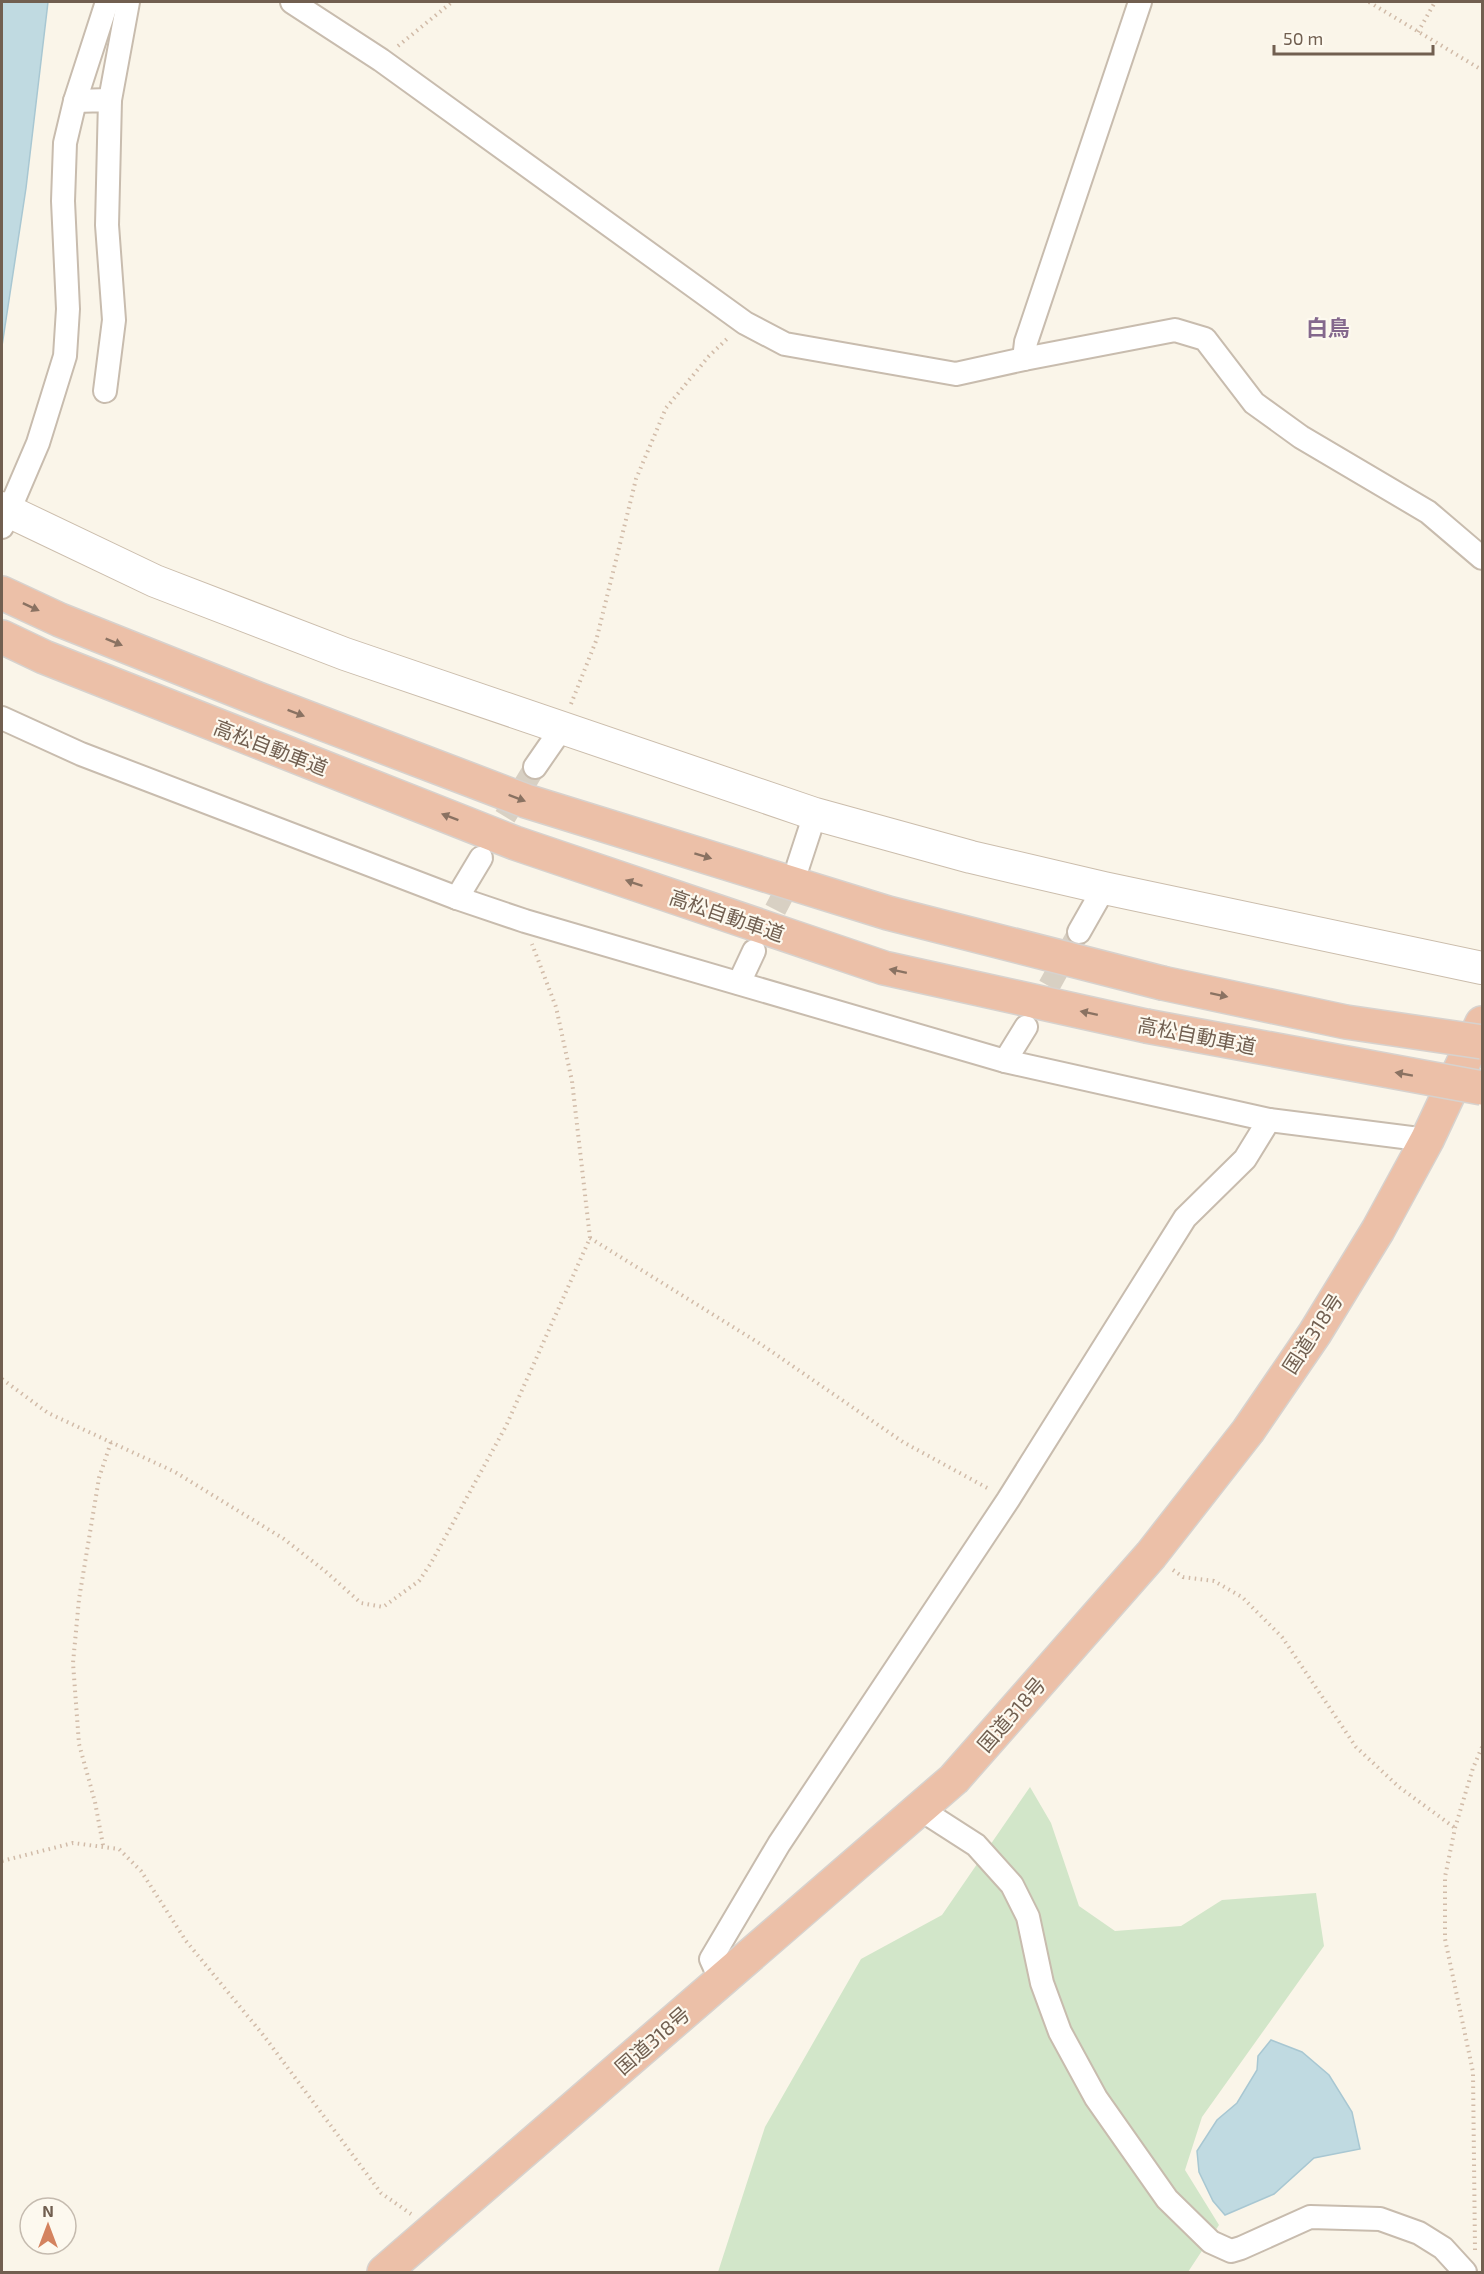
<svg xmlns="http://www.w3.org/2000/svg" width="1484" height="2274" font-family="'Exo 2','Noto Sans JP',sans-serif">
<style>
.green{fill:#d2e6c9}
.water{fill:#c0dae1;stroke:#a8c7d2;stroke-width:1.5}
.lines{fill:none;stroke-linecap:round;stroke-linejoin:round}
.street-tunnel{stroke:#d8d0c3;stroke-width:22;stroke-dasharray:22 11;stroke-linecap:butt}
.street-casing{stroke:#c8bcae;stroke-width:26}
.secondary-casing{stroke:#cbbdac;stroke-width:34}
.highway-casing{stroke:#d7d2ce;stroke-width:36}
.path{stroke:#d1bba8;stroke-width:4;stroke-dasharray:1.5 4.5;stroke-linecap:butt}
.street{stroke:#fff;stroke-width:22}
.secondary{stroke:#fff;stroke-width:32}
.highway{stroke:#ecc0a8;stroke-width:33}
.highway-bridge-casing{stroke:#d7d2ce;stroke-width:36;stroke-linecap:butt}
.highway-bridge{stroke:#ecc0a8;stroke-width:33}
.oneway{fill:#8a7262}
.labels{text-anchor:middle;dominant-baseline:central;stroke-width:4.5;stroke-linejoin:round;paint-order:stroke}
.street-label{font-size:20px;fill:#715f50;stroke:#fdf9ef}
.quarter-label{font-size:22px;font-weight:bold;fill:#84688d;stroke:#fdf9ef}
</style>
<rect width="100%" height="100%" fill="#faf5e9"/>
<!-- green -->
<polygon class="green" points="1030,1787 1051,1823 1079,1906 1115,1931 1181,1926 1222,1900 1316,1893 1324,1946 1202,2117 1185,2170 1219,2225 1188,2272 718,2272 765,2127 861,1959 942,1915"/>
<!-- water -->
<g class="water">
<polygon points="2,2 48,2 26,188 2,346"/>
<polygon points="1271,2040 1302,2052 1329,2075 1352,2112 1360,2149 1314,2158 1274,2194 1225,2215 1213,2201 1199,2172 1197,2151 1217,2120 1237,2103 1257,2070 1258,2056"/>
</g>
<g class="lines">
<!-- street-tunnel -->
<g class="street-tunnel">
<polyline points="488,845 535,767"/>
<polyline points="760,939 795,872"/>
<polyline points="1033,1015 1079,932"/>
</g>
<defs>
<g id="street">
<polyline points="292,2 381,60 745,323 785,344 956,374 1024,359 1175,330 1205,339 1254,403 1301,437 1428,512 1482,558"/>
<polyline points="110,100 128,2"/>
<polyline points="75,101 110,100 107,225 114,320 105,391"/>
<polyline points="1024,359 1026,342 1140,2"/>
<polyline points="2,527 38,443 65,356 68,309 63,201 65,143 75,101 107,2"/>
<polyline points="2,718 81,754 457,898 525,921 1005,1061 1269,1120 1427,1140"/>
<polyline points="535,767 562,728"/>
<polyline points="798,866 815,814"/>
<polyline points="457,898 481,858"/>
<polyline points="1079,932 1104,888"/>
<polyline points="739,983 754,951"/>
<polyline points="1005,1061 1026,1027"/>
<polyline points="920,1809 976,1845 1012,1885 1028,1917 1042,1983 1060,2032 1096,2098 1167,2199 1211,2242 1231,2251 1241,2248 1310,2217 1380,2219 1419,2233 1443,2248 1465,2272"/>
<polyline points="721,1981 711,1959 779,1844 1008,1500 1185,1218 1245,1159 1269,1120"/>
</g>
<polyline id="secondary" points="2,508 155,581 345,654 815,814 971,857 1104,888 1482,968"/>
<g id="highway">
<polyline points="2,593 60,620 258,699 526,801 888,913 1162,983"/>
<polyline points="2,637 44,657 515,843 884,968 1146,1026"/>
<polyline points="384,2272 954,1779 1151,1555 1248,1431 1315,1333 1378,1230 1427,1140 1482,1023"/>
</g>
</defs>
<!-- street casing -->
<use href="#street" class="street-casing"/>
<!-- secondary casing -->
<use href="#secondary" class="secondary-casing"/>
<!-- highway casing -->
<use href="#highway" class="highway-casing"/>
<!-- path -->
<g class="path">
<polyline points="1369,2 1482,70"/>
<polyline points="1418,32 1435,2"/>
<polyline points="398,46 452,2"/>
<polyline points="571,704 596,641 636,479 666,408 709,356 728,338"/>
<polyline points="590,1238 762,1345 903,1442 991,1490"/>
<polyline points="2,1379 48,1413 175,1472 284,1539 325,1571 361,1603 383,1607 419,1581 431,1563 506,1426 590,1238 572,1081 556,1007 532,944"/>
<polyline points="1173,1570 1183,1577 1214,1581 1242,1597 1282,1637 1356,1747 1399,1787 1455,1828"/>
<polyline points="103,1845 95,1802 79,1744 73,1663 79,1599 99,1478 111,1442"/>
<polyline points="2,1861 73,1843 119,1849 141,1871 186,1941 264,2036 381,2193 411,2214"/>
<polyline points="1475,2250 1473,2072 1445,1939 1445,1877 1455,1828 1473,1768 1482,1747"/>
</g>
<!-- street -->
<use href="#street" class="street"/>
<!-- secondary -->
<use href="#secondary" class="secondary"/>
<!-- highway -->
<use href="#highway" class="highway"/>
<defs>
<g id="highway-bridge">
<polyline points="1162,983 1346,1022 1482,1042"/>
<polyline points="1146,1026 1482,1088"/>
</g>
</defs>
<!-- highway-bridge casing -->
<use href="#highway-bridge" class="highway-bridge-casing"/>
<!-- highway-bridge -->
<use href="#highway-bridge" class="highway-bridge"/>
</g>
<!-- one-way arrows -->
<defs><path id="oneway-solid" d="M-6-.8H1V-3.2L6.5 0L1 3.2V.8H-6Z" transform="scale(1.5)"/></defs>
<g class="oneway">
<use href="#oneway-solid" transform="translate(31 607) rotate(25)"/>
<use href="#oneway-solid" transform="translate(114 642) rotate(22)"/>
<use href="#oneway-solid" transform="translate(296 713) rotate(21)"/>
<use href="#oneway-solid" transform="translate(517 798) rotate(21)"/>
<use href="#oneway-solid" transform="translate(450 817) rotate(-159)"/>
<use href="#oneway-solid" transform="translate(703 856) rotate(17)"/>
<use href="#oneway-solid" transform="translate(634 883) rotate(-161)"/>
<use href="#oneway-solid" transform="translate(898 971) rotate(-168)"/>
<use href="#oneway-solid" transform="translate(1219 995) rotate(12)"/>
<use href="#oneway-solid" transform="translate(1089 1013) rotate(-168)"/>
<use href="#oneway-solid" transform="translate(1404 1074) rotate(-170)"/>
</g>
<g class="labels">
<!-- street labels -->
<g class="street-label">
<text transform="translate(271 747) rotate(21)">高松自動車道</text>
<text transform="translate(727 915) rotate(19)">高松自動車道</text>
<text transform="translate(1197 1035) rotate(11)">高松自動車道</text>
<text transform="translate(1312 1333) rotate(-57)">国道318号</text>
<text transform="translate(1011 1714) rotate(-49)">国道318号</text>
<text transform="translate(652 2040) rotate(-41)">国道318号</text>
</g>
<!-- quarter labels -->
<g class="quarter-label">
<text x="1328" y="327">白鳥</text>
</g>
</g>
<!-- border -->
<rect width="1484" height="2274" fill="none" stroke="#715f50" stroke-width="6"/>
<!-- north arrow -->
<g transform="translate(48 2226)"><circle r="28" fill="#fdf9ef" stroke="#c5bbaf" stroke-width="1.5"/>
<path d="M0-4.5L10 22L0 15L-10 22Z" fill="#d4835f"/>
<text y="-9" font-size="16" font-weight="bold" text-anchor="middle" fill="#715f50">N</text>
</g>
<!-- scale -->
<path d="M1274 45v9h159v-9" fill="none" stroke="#715f50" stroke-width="3"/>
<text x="1283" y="45" font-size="18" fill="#715f50" stroke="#fdf9ef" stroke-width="4.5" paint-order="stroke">50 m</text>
</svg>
